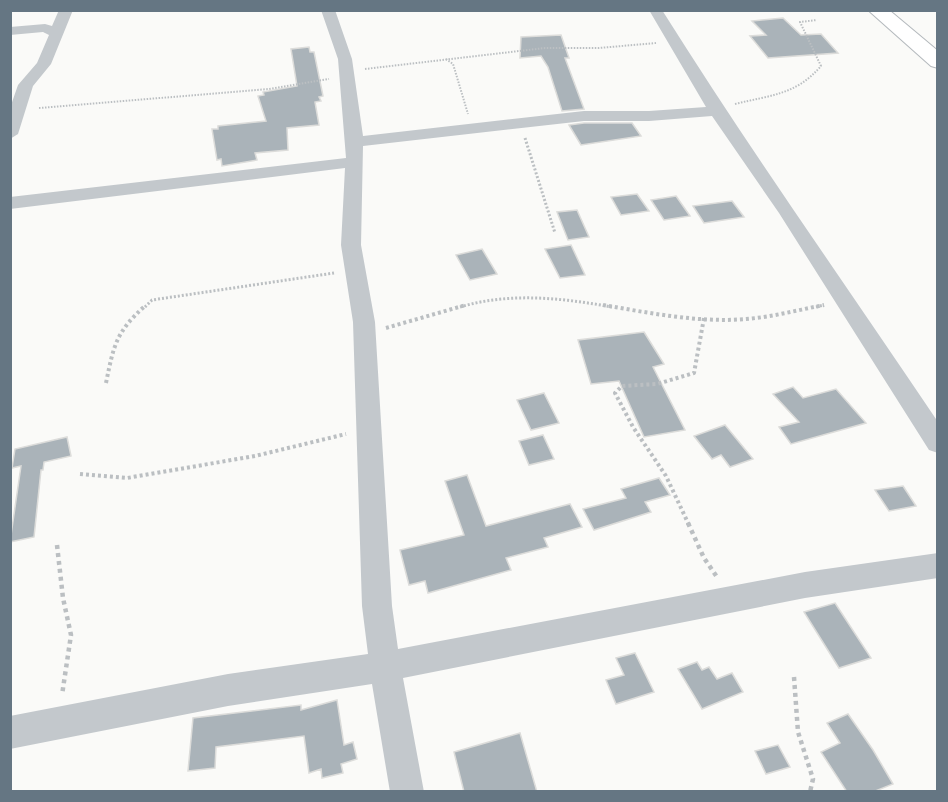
<svg xmlns="http://www.w3.org/2000/svg" width="948" height="802" font-family="Mulish,sans-serif">
<style>
.building{fill:#aab3b9;stroke:#dcdcda;stroke-width:1.5}
.lines{fill:none;stroke-linecap:round;stroke-linejoin:round}
.highway-casing{stroke:#b4b9bd;stroke-width:2}
.path-far3{stroke:#bbbfc2;stroke-width:2;stroke-dasharray:1.5 1.5;stroke-linecap:butt}
.path-far2{stroke:#bbbfc2;stroke-width:3;stroke-dasharray:2 2;stroke-linecap:butt}
.path-far1{stroke:#bbbfc2;stroke-width:4;stroke-dasharray:3 3;stroke-linecap:butt}
.path{stroke:#bbbfc2;stroke-width:4.5;stroke-dasharray:4 4;stroke-linecap:butt}
.minor{fill:#c3c8cc;fill-rule:evenodd}
.highway{fill:#fff;fill-rule:evenodd}
</style>
<rect width="100%" height="100%" fill="#fafaf8"/>
<!-- building -->
<g class="building">
<polygon points="783,18 801,35 821,34 838,53 768,58 750,36 766,35 752,21"/>
<polygon points="561,35 569,58 565,58 584,109 562,111 548,67 541,56 520,58 521,37"/>
<polygon points="309,47 310,52 314,52 323,96 319,97 321,101 315,102 319,125 287,128 288,150 255,153 257,160 222,166 221,159 217,160 212,129 218,129 218,126 266,121 258,96 264,95 263,92 297,86 291,49"/>
<polygon points="584,123 632,123 641,136 581,145 569,125"/>
<polygon points="637,194 649,211 621,215 611,197"/>
<polygon points="676,196 690,216 664,220 651,200"/>
<polygon points="732,201 744,217 704,223 693,206"/>
<polygon points="577,210 589,237 568,240 557,212"/>
<polygon points="571,245 585,275 560,278 545,249"/>
<polygon points="482,249 497,274 470,280 456,255"/>
<polygon points="644,332 664,364 653,367 685,430 644,437 619,381 591,384 578,340"/>
<polygon points="793,387 803,398 836,389 866,423 791,444 779,427 799,422 773,394"/>
<polygon points="544,393 559,423 531,430 517,400"/>
<polygon points="725,425 753,459 730,467 721,455 712,459 694,436"/>
<polygon points="543,435 554,459 529,465 519,441"/>
<polygon points="67,437 71,456 44,462 43,470 41,470 34,537 10,542 21,466 12,468 15,449"/>
<polygon points="467,475 486,526 570,504 582,527 544,538 548,547 506,558 511,570 428,593 425,581 409,585 400,550 464,535 445,481"/>
<polygon points="659,478 670,495 645,502 651,512 594,530 583,509 626,498 621,489"/>
<polygon points="903,486 916,506 889,511 875,490"/>
<polygon points="835,603 871,658 839,668 804,612"/>
<polygon points="635,653 654,692 616,704 606,680 624,675 616,658"/>
<polygon points="697,662 702,670 709,667 717,679 732,673 743,692 702,709 678,669"/>
<polygon points="337,700 344,745 353,742 357,759 341,764 343,773 322,778 321,769 309,773 304,736 216,747 215,768 188,771 193,718 301,705 301,710"/>
<polygon points="848,714 873,750 893,784 873,792 847,792 821,752 840,743 827,723"/>
<polygon points="520,733 537,792 464,792 454,752"/>
<polygon points="778,745 790,767 766,774 755,751"/>
</g>
<g class="lines">
<defs>
<polygon id="highway" points="868,10 889,10 938,51 938,68 931,66"/>
</defs>
<!-- highway casing -->
<use href="#highway" class="highway-casing"/>
<!-- path-far3 -->
<g class="path-far3">
<polyline points="446,59 453,64 468,114"/>
<polyline points="365,69 545,48 599,48 656,43"/>
<path d="M 735,104 C 771,95 796,95 821,66 L 800,22 L 817,20"/>
<polyline points="39,108 269,89 329,79"/>
</g>
<!-- path-far2 -->
<g class="path-far2">
<polyline points="525,138 555,233"/>
<polyline points="145,307 152,300 334,273"/>
<path d="M 460,307 C 510,292 562,298 612,307"/>
<polyline points="816,307 824,305"/>
</g>
<!-- path-far1 -->
<g class="path-far1">
<path d="M 603,305 C 650,313 699,323 746,319 C 772,317 798,310 824,305"/>
<polyline points="386,328 466,305"/>
<path d="M 106,383 C 114,344 116,332 146,305"/>
<polyline points="80,474 127,478 255,456 346,434"/>
<polyline points="689,525 666,476 633,427 615,393 622,386 657,384 694,373 704,318"/>
</g>
<!-- path -->
<g class="path">
<polyline points="688,523 704,558 717,577"/>
<polyline points="57,545 63,598 71,635 62,695"/>
<polyline points="794,677 798,732 813,779 810,792"/>
</g>
<!-- minor -->
<g class="minor">
<polygon points="59,10 73,10 51,64 33,86 18,134 10,139 10,108 18,85 37,63 49,35 43,32 10,35 10,27 45,24 52,26"/>
<path d="M 321,10 L 335,10 L 352,59 L 363,136 L 584,111 L 649,111 L 706,107 L 649,10 L 662,10 C 750,150 846,285 938,422 L 938,453 L 929,450 L 779,213 L 712,116 L 649,121 L 584,121 L 363,146 L 361,245 L 375,322 L 392,606 L 398,649 L 805,572 L 938,553 L 938,578 L 805,598 L 403,678 L 424,792 L 390,792 L 372,684 L 228,706 L 10,749 L 10,716 L 228,674 L 368,654 L 362,606 L 353,322 L 341,245 L 345,168 L 10,209 L 10,197 L 346,158 L 338,59 Z"/>
</g>
<!-- highway -->
<use href="#highway" class="highway"/>
</g>
<!-- border -->
<rect width="948" height="802" fill="none" stroke="#657683" stroke-width="24"/>
</svg>
